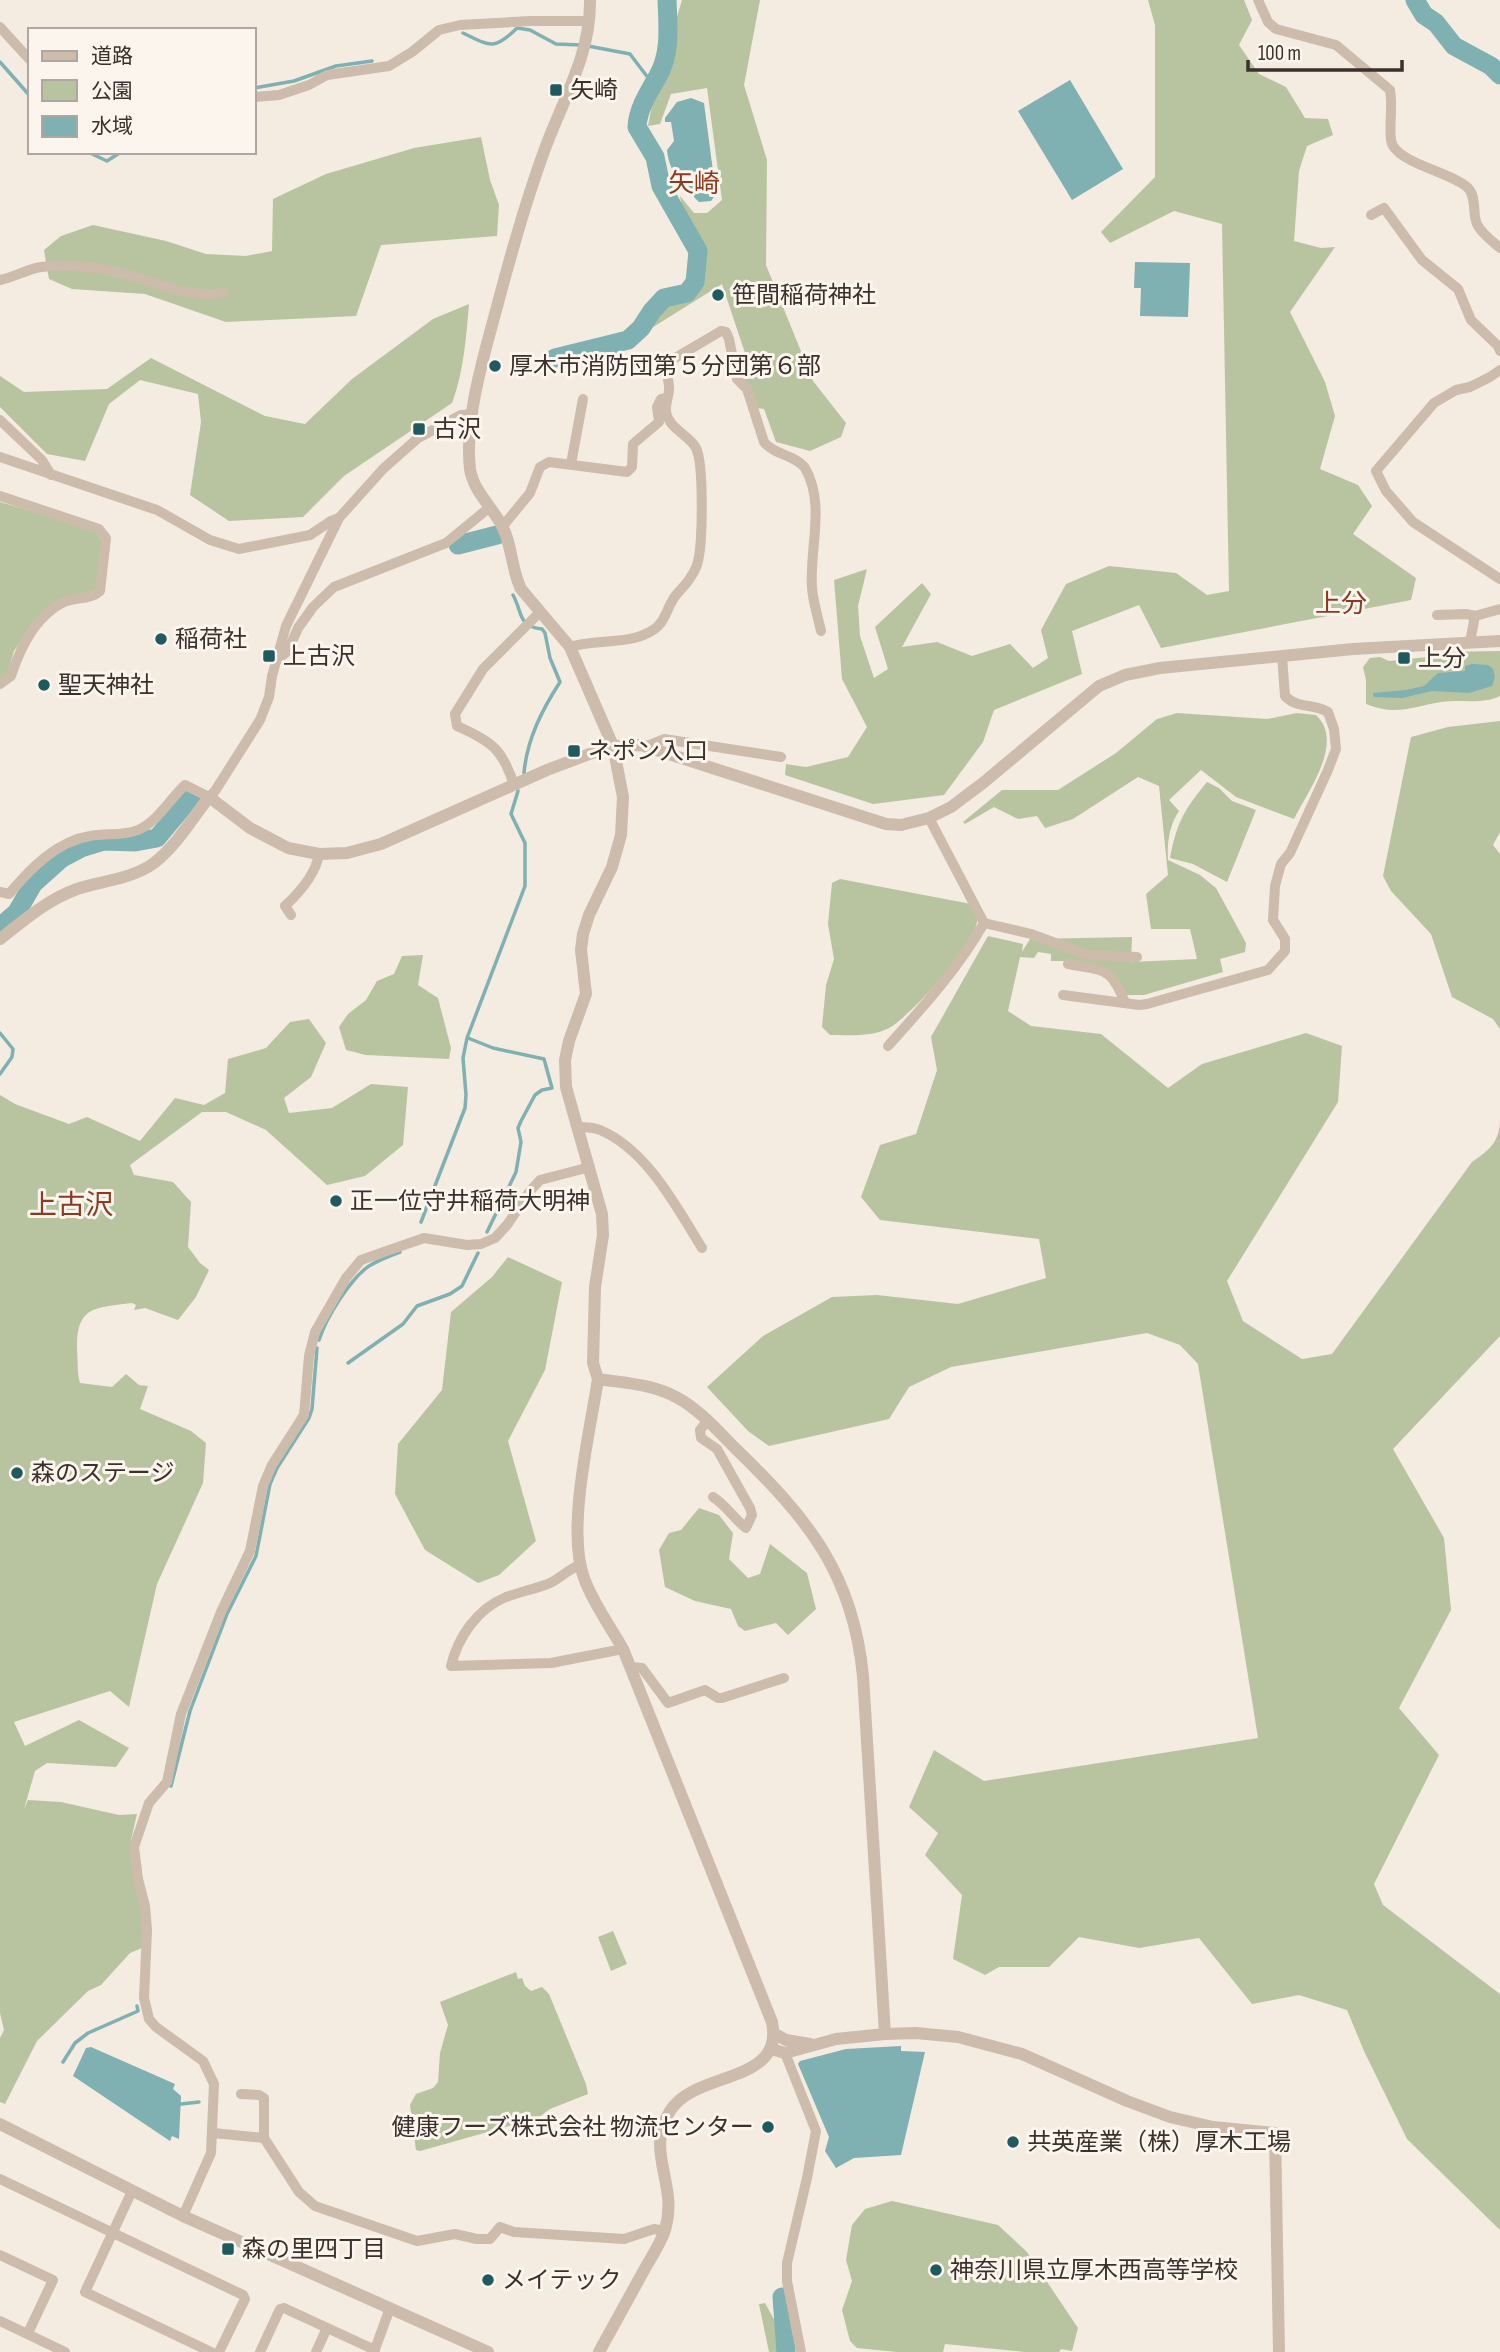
<svg xmlns="http://www.w3.org/2000/svg" width="1500" height="2352" font-family="'Sofia Sans Condensed','Noto Sans JP',sans-serif">
<style>
.green{fill:#b8c4a0}
.water{fill:#7fb0b2}
.lines{fill:none;stroke-linecap:round;stroke-linejoin:round}
.stream{stroke:#7fb0b2;stroke-width:3.5}
.river{stroke:#7fb0b2;stroke-width:19}
.minor{stroke:#cdbbac;stroke-width:10}
.tertiary{stroke:#cdbbac;stroke-width:12}
.poi-dot{fill:#1f5a5e;stroke:#fbf5ee;stroke-width:2.5}
.labels{text-anchor:middle;dominant-baseline:central;stroke-width:6;stroke-linejoin:round;paint-order:stroke}
.poi-label{font-size:24px;fill:#3b302b;stroke:#fbf5ee;text-anchor:start}
.neighbourhood-label{font-size:26px;fill:#8c3b22;stroke:#fbf5ee}
.quarter-label{font-size:28px;fill:#8c3b22;stroke:#fbf5ee}
</style>
<rect width="100%" height="100%" fill="#f4ebe1"/>
<!-- green -->
<g class="green">
<polygon points="682,0 760,0 744,85 767,160 766,265 813,381 846,423 841,437 810,451 776,442 764,409 757,408 749,384 740,378 737,364 745,362 750,377 754,380 722,284 642,334 634,329 699,270 695,242 683,214 680,196 694,213 707,213 722,200 707,88 671,94 660,124 648,126 654,94"/>
<polygon points="1148,0 1244,0 1252,20 1239,45 1259,74 1286,87 1305,118 1328,119 1333,135 1307,146 1299,171 1294,241 1321,248 1335,247 1290,312 1325,382 1335,416 1320,469 1358,485 1372,506 1353,534 1416,578 1411,600 1161,648 1139,605 1072,631 1082,674 994,710 983,742 944,795 873,804 785,775 786,764 806,767 848,757 867,727 842,679 834,580 867,569 858,606 860,636 874,678 888,669 875,627 922,583 931,594 902,647 937,642 972,656 1010,644 1033,668 1048,658 1041,630 1066,584 1109,566 1176,573 1207,595 1229,591 1222,224 1174,211 1110,243 1101,232 1155,177 1155,25"/>
<polygon points="481,137 490,180 499,205 497,236 381,245 356,316 226,322 145,294 72,289 49,279 44,250 61,236 93,225 166,241 206,254 246,256 272,251 273,199 326,174 414,148"/>
<path d="M 469,304 C 466,338 464,371 452,403 L 344,476 L 303,517 L 229,521 L 190,495 L 201,422 L 198,394 L 140,380 L 109,404 L 85,461 L 47,454 L 0,407 L 0,376 L 24,392 L 107,389 L 151,358 L 265,416 L 305,424 L 352,379 L 433,319 Z"/>
<polygon points="0,502 95,530 103,543 98,591 38,616 14,651 6,677 0,680"/>
<path d="M 1500,651 L 1500,696 C 1481,705 1461,699 1441,702 C 1411,707 1396,716 1366,704 L 1366,680 L 1363,667 L 1370,658 L 1380,657 L 1389,661 L 1428,657 L 1443,652 Z"/>
<path d="M 1177,713 L 1267,719 L 1297,713 L 1316,715 C 1345,742 1308,791 1294,819 L 1236,797 L 1201,770 L 1169,800 L 1179,811 C 1169,826 1167,843 1168,860 L 1200,875 L 1216,888 L 1246,943 L 1245,952 L 1220,959 L 1223,972 L 1144,995 L 1126,995 L 1107,970 L 1063,961 L 1051,961 L 1051,954 L 1038,952 L 1034,958 L 1020,957 L 1008,1011 L 1031,1026 L 1101,1034 L 1168,1088 L 1202,1064 L 1306,1033 L 1342,1046 L 1338,1102 L 1227,1281 L 1243,1321 L 1302,1359 L 1332,1354 L 1472,1162 C 1489,1150 1499,1143 1500,1121 L 1500,1336 L 1393,1449 L 1444,1538 L 1451,1610 L 1399,1708 L 1439,1755 L 1374,1884 L 1383,1905 L 1500,1994 L 1500,2230 L 1407,2139 L 1364,2051 L 1347,2010 L 1299,1995 L 1252,2004 L 1199,1938 L 1139,1948 L 1079,1937 L 1049,1967 L 999,1967 L 985,1975 L 953,1959 L 962,1895 L 925,1855 L 938,1833 L 909,1807 L 934,1750 L 984,1781 L 1258,1738 L 1198,1364 L 1180,1345 L 1147,1333 L 951,1367 L 909,1387 L 889,1419 L 769,1446 L 748,1431 L 707,1387 L 763,1336 L 832,1297 L 877,1295 L 958,1304 L 1046,1278 L 1039,1239 L 880,1220 L 861,1197 L 880,1145 L 916,1134 L 937,1070 L 931,1037 L 988,936 L 1023,944 L 1022,952 L 1030,939 L 1132,937 L 1131,962 L 1197,959 L 1190,929 L 1151,929 L 1146,894 L 1168,875 L 1159,786 L 1138,777 L 1073,819 L 1045,828 L 1037,816 L 1018,819 L 994,807 L 965,824 L 963,822 L 1002,790 L 1058,790 L 1116,753 L 1157,719 Z"/>
<polygon points="1500,721 1500,832 1493,845 1500,854 1500,1029 1493,1019 1452,997 1431,934 1391,891 1383,876 1411,737 1448,727"/>
<path d="M 1207,782 L 1219,788 L 1232,801 L 1256,810 L 1227,882 L 1193,864 L 1170,858 C 1177,822 1184,810 1207,782 Z"/>
<path d="M 840,879 L 971,904 C 972,908 977,914 977,919 C 980,940 909,1018 889,1028 C 873,1037 848,1035 830,1035 L 822,1027 L 826,985 L 834,959 L 828,924 L 832,883 Z"/>
<polygon points="423,955 418,985 438,998 451,1048 449,1059 366,1055 346,1050 339,1027 348,1014 366,1000 377,981 394,974 402,956"/>
<path d="M 309,1019 L 326,1043 L 311,1077 L 284,1098 L 289,1113 L 332,1108 L 371,1084 L 408,1087 L 403,1145 L 365,1176 L 327,1185 L 266,1130 L 226,1112 L 202,1112 L 130,1165 L 134,1175 L 173,1182 L 191,1202 L 188,1247 L 200,1263 L 209,1270 L 196,1297 L 178,1320 L 145,1308 L 134,1310 L 136,1305 L 132,1303 C 96,1308 76,1305 77,1349 C 78,1360 77,1373 80,1383 L 112,1387 L 126,1374 L 139,1385 L 148,1386 L 140,1409 L 191,1431 L 206,1443 L 203,1483 L 157,1584 L 129,1707 L 110,1691 L 14,1722 L 25,1746 L 79,1720 L 129,1748 L 116,1767 L 47,1763 L 35,1771 L 24,1809 L 28,1800 L 61,1802 L 119,1815 L 137,1814 L 131,1840 L 135,1880 L 142,1906 L 142,1948 L 130,1953 L 101,1985 L 88,1991 L 37,2041 L 5,2104 L 0,2102 L 0,2038 L 4,2030 L 0,2013 L 0,1095 L 15,1104 L 69,1124 L 87,1117 L 140,1141 L 175,1098 L 204,1105 L 225,1093 L 228,1059 L 266,1048 L 290,1022 Z"/>
<polygon points="508,1257 562,1282 545,1370 508,1441 536,1541 499,1575 478,1583 425,1550 395,1494 398,1444 442,1390 451,1312 492,1277"/>
<polygon points="699,1508 719,1515 733,1533 729,1559 748,1578 760,1574 770,1544 807,1573 816,1609 788,1635 776,1623 745,1631 738,1626 731,1609 695,1601 665,1587 659,1550 669,1533 681,1530"/>
<polygon points="613,1931 627,1964 611,1971 598,1937"/>
<polygon points="516,1972 518,1979 522,1978 525,1986 531,1991 542,1987 549,1994 586,2084 588,2094 550,2109 538,2118 420,2151 416,2150 410,2105 416,2094 433,2088 438,2082 440,2053 448,2025 440,2002"/>
<polygon points="892,2201 998,2225 1027,2252 1078,2328 1072,2351 1061,2349 1059,2352 1025,2352 945,2344 943,2352 897,2352 857,2348 850,2341 842,2310 852,2281 846,2260 852,2225 865,2209"/>
<polygon points="765,2303 775,2321 779,2352 769,2352 759,2304"/>
</g>
<!-- water -->
<g class="water">
<polygon points="1070,80 1123,169 1072,200 1018,111"/>
<path d="M 691,98 L 704,103 L 716,194 L 711,201 L 699,202 C 683,186 669,173 667,150 L 674,141 L 671,122 L 665,122 L 665,118 L 677,102 Z"/>
<polygon points="1135,262 1190,263 1188,317 1140,316 1141,288 1134,288"/>
<polygon points="1472,664 1488,665 1493,669 1495,677 1492,686 1469,693 1432,691 1402,698 1374,697 1373,693 1406,690 1424,686 1438,673 1465,671 1465,666"/>
<polygon points="901,2046 901,2051 925,2052 901,2155 854,2158 836,2168 825,2151 829,2137 798,2064 800,2061 846,2049"/>
<polygon points="91,2047 175,2084 173,2089 181,2096 179,2139 172,2136 170,2141 73,2076 86,2048"/>
</g>
<g class="lines">
<!-- stream -->
<g class="stream">
<path d="M 463,33 C 490,46 494,51 517,28 L 530,30 L 556,44 L 581,45"/>
<polyline points="588,46 630,54 652,83"/>
<polyline points="0,62 30,96"/>
<polyline points="254,88 294,81 336,66 372,61"/>
<polyline points="88,152 107,161 121,152"/>
<path d="M 513,595 C 523,613 517,626 542,629 L 545,633 L 550,658 L 560,682 C 542,710 527,739 524,773"/>
<polyline points="0,1033 13,1049 12,1057 0,1074"/>
<polyline points="468,1038 493,1048 544,1059 552,1088 542,1090 535,1095 521,1121 518,1128 521,1142 516,1172 487,1232"/>
<polyline points="421,1222 465,1108 466,1095 463,1058 467,1038 525,886 525,843 511,814 518,791"/>
<path d="M 319,1340 C 326,1318 350,1279 369,1266 C 379,1260 389,1256 400,1252"/>
<polyline points="348,1363 403,1324 417,1306 450,1294 462,1286 478,1253"/>
<polyline points="171,1786 190,1711 227,1614 256,1556 270,1484 277,1468 309,1418 312,1409 317,1348"/>
<polyline points="63,2062 75,2043 88,2033 138,2011 137,2006"/>
<polyline points="181,2104 199,2102"/>
</g>
<!-- river -->
<g class="river">
<polyline points="1415,0 1424,15 1436,23 1454,46 1491,66 1500,75"/>
<path d="M 555,358 L 628,340 L 641,328 L 652,311 L 664,298 L 687,293 L 695,282 L 698,251 L 661,186 L 655,157 L 637,127 C 638,108 649,92 658,76 C 671,53 668,26 667,0"/>
<polyline points="458,545 497,535"/>
<polyline points="0,927 17,912 33,884 62,858 81,848 104,841 135,842 157,838 191,797"/>
<polyline points="782,2297 786,2352"/>
</g>
<!-- minor -->
<g class="minor">
<path d="M 1258,0 L 1268,22 L 1276,29 L 1336,45 L 1390,90 C 1393,107 1389,123 1391,140 C 1393,162 1451,172 1468,188 C 1477,197 1472,213 1477,224 C 1481,233 1493,242 1500,248"/>
<polyline points="0,27 30,60"/>
<polyline points="254,97 279,95 309,85 327,75 389,66 412,52 439,30 460,25 530,21 589,21"/>
<polyline points="1371,215 1384,208 1422,260 1458,289 1471,320 1498,346 1500,351"/>
<path d="M 0,280 C 14,277 28,269 41,267 C 65,264 94,267 117,272 C 157,281 180,298 223,293"/>
<polyline points="1500,370 1490,377 1470,387 1456,390 1434,403 1376,471 1386,491 1413,522 1500,579"/>
<polyline points="0,420 42,460 51,475"/>
<polyline points="0,457 157,510 210,540 239,549 310,535 331,521 339,518"/>
<polyline points="571,464 583,399"/>
<path d="M 0,496 L 99,529 L 106,538 L 100,591 C 90,600 76,597 64,602 C 35,616 20,648 11,676 L 0,684"/>
<polyline points="503,526 530,493 540,467 549,462 627,472 632,467 633,444 659,422 657,407 661,399 667,398"/>
<polyline points="1437,615 1466,614 1475,616"/>
<polyline points="1470,642 1475,616 1500,609"/>
<path d="M 570,647 C 596,638 629,646 653,630 C 666,622 667,606 676,595 C 685,585 692,578 697,565 C 703,547 704,464 696,448 C 688,434 669,429 666,412 C 665,402 670,395 669,386 C 668,376 664,369 670,361 L 721,331 L 726,332 L 729,339 L 737,379 L 747,389 L 764,442 C 774,455 796,455 805,468 C 826,504 809,549 812,588 C 813,602 818,617 821,631"/>
<polyline points="277,660 288,651 298,628 313,607 334,587 446,543 490,507"/>
<polyline points="647,746 664,739 781,757"/>
<path d="M 514,785 C 502,748 492,742 457,726 L 455,714 L 483,669 L 540,612"/>
<path d="M 0,892 L 9,894 C 30,869 57,841 90,836 C 106,833 124,836 138,830 C 157,822 170,799 185,785 L 209,797 L 215,791 L 260,720 L 269,697 L 272,676 L 286,626 L 339,518 L 383,469 L 418,438 L 461,415 L 473,414"/>
<path d="M 291,915 L 285,906 C 299,893 316,873 319,854"/>
<polyline points="984,923 1031,934 1088,955 1137,957"/>
<path d="M 1068,964 C 1104,971 1111,966 1125,1003"/>
<path d="M 1063,995 L 1139,1005 L 1147,1004 L 1268,970 L 1285,951 L 1285,939 L 1273,920 L 1275,886 L 1281,864 L 1290,853 L 1328,770 L 1336,749 L 1334,729 L 1328,712 C 1314,703 1297,709 1285,696 L 1282,656"/>
<path d="M 888,1046 C 923,1007 958,969 984,923 L 929,818"/>
<path d="M 578,1127 C 585,1127 593,1127 600,1130 C 646,1149 676,1206 702,1248"/>
<path d="M 707,1421 L 700,1430 L 701,1438 L 717,1449 L 750,1508 L 752,1515 L 746,1528 C 733,1518 727,1506 713,1497"/>
<path d="M 580,1565 C 568,1569 560,1579 548,1584 C 534,1589 520,1592 506,1597 C 477,1609 458,1637 451,1666 L 551,1663 L 623,1649"/>
<polyline points="631,1667 642,1668 668,1703 705,1690 718,1698 722,1698 784,1678"/>
<polyline points="785,2053 816,2131 807,2178 787,2263 787,2281 801,2352"/>
<polyline points="241,2094 259,2095 264,2098 264,2138"/>
<polyline points="213,2133 264,2138 299,2192 315,2206 417,2241 455,2234 477,2239 490,2239 500,2227 514,2232 624,2239 654,2229 664,2231"/>
<polyline points="0,2179 243,2295 245,2299 219,2352"/>
<polyline points="132,2191 85,2292 211,2352"/>
<polyline points="183,2216 211,2153 214,2084 203,2061 156,2027 149,2019 144,1998 147,1930 145,1906 138,1879 134,1847 149,1803 167,1782 181,1714 221,1612 250,1551 263,1486 272,1465 304,1415 309,1356 315,1332 346,1278 361,1260 424,1238 467,1245 481,1244 495,1238 507,1225 530,1191 540,1180 590,1167"/>
<polyline points="0,2255 53,2280 28,2333"/>
<polyline points="0,2321 65,2352"/>
<polyline points="260,2352 280,2309 284,2308 375,2350"/>
<polyline points="316,2352 327,2328"/>
<polyline points="374,2352 390,2308"/>
</g>
<!-- tertiary -->
<g class="tertiary">
<path d="M 590,0 C 591,53 564,98 546,146 C 527,197 512,250 498,303 C 485,352 464,418 470,469 C 473,490 491,506 501,524 C 512,542 511,569 521,589 L 570,647 L 613,746 L 623,797 L 621,835 L 612,867 L 589,915 L 583,934 L 581,950 L 586,994 L 569,1041 L 565,1060 L 566,1087 L 602,1214 L 603,1235 L 595,1287 L 593,1363 L 598,1379 C 590,1432 566,1529 584,1578 C 593,1603 610,1626 623,1649 L 772,2022 C 785,2085 695,2070 670,2111 C 644,2153 679,2183 665,2230 C 660,2245 650,2259 643,2272 C 628,2299 614,2325 599,2352"/>
<path d="M 0,939 C 24,920 47,900 77,889 C 102,881 132,879 154,863 C 176,846 192,819 209,797 L 250,828 L 288,848 L 319,854 L 347,853 L 381,844 L 547,770 L 592,753 L 613,746 L 641,745 L 886,824 L 901,825 L 929,818 L 951,807 L 983,783 L 1099,686 L 1125,675 L 1160,668 L 1353,649 L 1500,641"/>
<path d="M 598,1379 C 625,1383 652,1384 676,1397 C 699,1409 718,1431 736,1449 C 808,1519 853,1573 863,1676 L 885,2034"/>
<polyline points="775,2034 786,2040 810,2044"/>
<polyline points="771,2049 785,2053 836,2039 885,2034 916,2033 958,2037 1022,2054 1127,2101 1170,2117 1213,2127 1275,2133 1279,2352"/>
<polyline points="0,2124 183,2216 488,2352"/>
</g>
</g>
<!-- markers -->
<g class="poi-dot">
<rect x="549" y="83" width="14" height="14" rx="3.5"/>
<circle cx="718" cy="295" r="7"/>
<circle cx="495" cy="366" r="7"/>
<rect x="412" y="422" width="14" height="14" rx="3.5"/>
<circle cx="161" cy="639" r="7"/>
<rect x="262" y="649" width="14" height="14" rx="3.5"/>
<rect x="1397" y="651" width="14" height="14" rx="3.5"/>
<circle cx="44" cy="685" r="7"/>
<rect x="567" y="744" width="14" height="14" rx="3.5"/>
<circle cx="336" cy="1201" r="7"/>
<circle cx="17" cy="1473" r="7"/>
<circle cx="768" cy="2127" r="7"/>
<circle cx="1013" cy="2142" r="7"/>
<rect x="221" y="2242" width="14" height="14" rx="3.5"/>
<circle cx="936" cy="2270" r="7"/>
<circle cx="488" cy="2280" r="7"/>
</g>
<g class="labels">
<!-- poi labels -->
<g class="poi-label">
<text x="570" y="90">矢崎</text>
<text x="732" y="295">笹間稲荷神社</text>
<text x="509" y="366">厚木市消防団第５分団第６部</text>
<text x="433" y="429">古沢</text>
<text x="175" y="639">稲荷社</text>
<text x="283" y="656">上古沢</text>
<text x="1418" y="658">上分</text>
<text x="58" y="685">聖天神社</text>
<text x="588" y="751">ネポン入口</text>
<text x="350" y="1201">正一位守井稲荷大明神</text>
<text x="31" y="1473">森のステージ</text>
<text x="754" y="2127" text-anchor="end">健康フーズ株式会社 物流センター</text>
<text x="1027" y="2142">共英産業（株）厚木工場</text>
<text x="242" y="2249">森の里四丁目</text>
<text x="950" y="2270">神奈川県立厚木西高等学校</text>
<text x="502" y="2280">メイテック</text>
</g>
<!-- neighbourhood labels -->
<g class="neighbourhood-label">
<text x="694" y="184">矢崎</text>
<text x="1341" y="604">上分</text>
</g>
<!-- quarter labels -->
<g class="quarter-label">
<text x="71" y="1205">上古沢</text>
</g>
</g>
<!-- legend -->
<rect x="28" y="28" width="228" height="126" fill="#fbf5ee" stroke="#aea6a0" stroke-width="2"/>
<rect x="42" y="51" width="35" height="10" fill="#cdbbac" stroke="#aea6a0" stroke-width="2"/>
<text x="91" y="63" font-size="21" fill="#3b302b">道路</text>
<rect x="42" y="80" width="35" height="21" fill="#b8c4a0" stroke="#aea6a0" stroke-width="2"/>
<text x="91" y="98" font-size="21" fill="#3b302b">公園</text>
<rect x="42" y="116" width="35" height="21" fill="#7fb0b2" stroke="#aea6a0" stroke-width="2"/>
<text x="91" y="133" font-size="21" fill="#3b302b">水域</text>
<!-- scale -->
<path d="M1248 60v10h154v-10" fill="none" stroke="#3b302b" stroke-width="3.5"/>
<text x="1258" y="60" font-size="21" fill="#3b302b" stroke="#fbf5ee" stroke-width="5" paint-order="stroke">100 m</text>
</svg>
